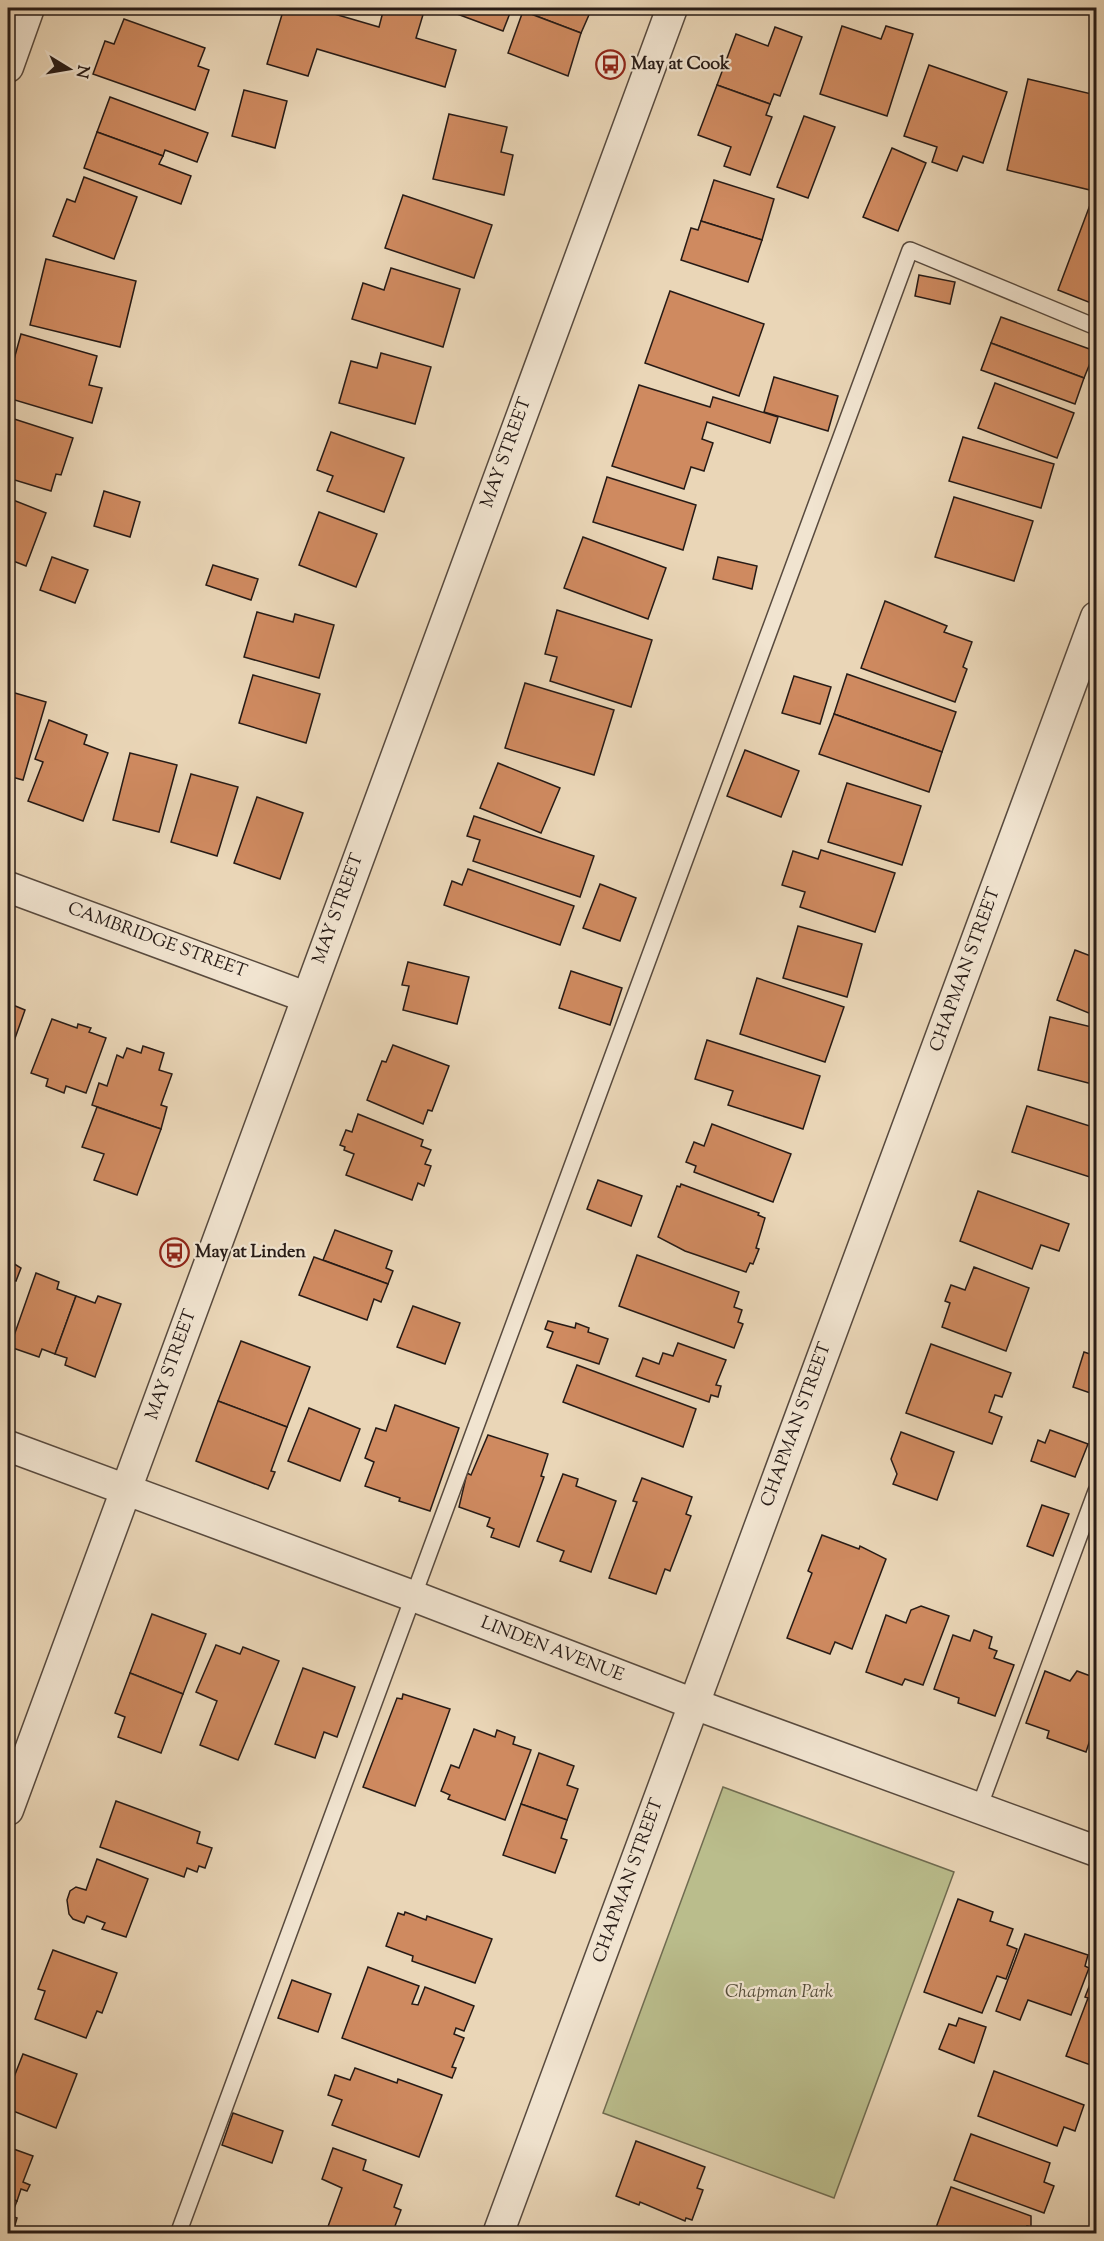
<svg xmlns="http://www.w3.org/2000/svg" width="1104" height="2241" font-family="'Sorts Mill Goudy',serif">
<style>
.green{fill:#babd8c;stroke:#706c51;stroke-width:1.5}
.building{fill:#cf8a60;stroke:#271b16;stroke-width:1.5}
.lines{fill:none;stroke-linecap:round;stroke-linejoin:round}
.lane-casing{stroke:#584a3e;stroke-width:18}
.street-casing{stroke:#584a3e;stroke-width:33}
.lane{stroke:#f1e4d0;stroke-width:15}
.street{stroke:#f1e4d0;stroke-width:30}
.labels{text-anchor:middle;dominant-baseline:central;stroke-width:4.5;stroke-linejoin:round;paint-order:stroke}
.poi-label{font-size:18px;font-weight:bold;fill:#271b16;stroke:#f1e4d0;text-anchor:start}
.street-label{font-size:18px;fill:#271b16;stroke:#f1e4d0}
.park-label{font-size:18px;font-style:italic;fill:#534c39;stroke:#f1e4d0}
</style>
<rect width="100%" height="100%" fill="#ead6b7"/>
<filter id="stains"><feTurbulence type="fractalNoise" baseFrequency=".00333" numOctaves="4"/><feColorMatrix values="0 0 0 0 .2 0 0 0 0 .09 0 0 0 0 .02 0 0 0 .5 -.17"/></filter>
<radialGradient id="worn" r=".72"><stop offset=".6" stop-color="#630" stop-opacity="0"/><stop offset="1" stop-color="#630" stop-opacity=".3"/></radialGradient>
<!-- green -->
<polygon class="green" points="723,1787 954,1872 834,2198 603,2113"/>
<!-- building -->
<g class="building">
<polygon points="284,8 314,8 379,27 384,8 425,8 416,38 456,50 445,87 317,49 308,76 267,64"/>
<polygon points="450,8 512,8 503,31 449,11"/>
<polygon points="524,8 592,8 581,33 523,11"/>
<polygon points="523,11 581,33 568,76 508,53"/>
<polygon points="124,19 205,48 198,66 209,70 195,110 93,74 105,41 114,44"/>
<polygon points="842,26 881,39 886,26 913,34 887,116 820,94"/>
<polygon points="775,27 802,37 780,96 774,94 770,104 717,85 736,34 768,46"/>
<polygon points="929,65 1007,92 983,163 963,156 957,171 932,162 937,147 904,136"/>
<polygon points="1028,79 1096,95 1096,160 1090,190 1007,170"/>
<polygon points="717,85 770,104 766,115 772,117 750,175 724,166 731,147 698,135"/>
<polygon points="244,90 287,101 275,148 232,136"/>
<polygon points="110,97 208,133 197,162 165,150 163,156 97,132"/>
<polygon points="449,114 507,127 501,152 513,155 504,195 433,179"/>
<polygon points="804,116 835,127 808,198 777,187"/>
<polygon points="97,132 163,156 159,164 191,176 181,204 84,168"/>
<polygon points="892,148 926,163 898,231 863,217"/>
<polygon points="84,177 137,197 114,259 53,236 67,199 75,202"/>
<polygon points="714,180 774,199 762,240 701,221"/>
<polygon points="1096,189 1096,305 1058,290"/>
<polygon points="403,195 492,225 474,278 385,248"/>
<polygon points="701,221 762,240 748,282 681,260 691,228 698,230"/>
<polygon points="46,259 136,281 120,347 30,325"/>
<polygon points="391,268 460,289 443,347 352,319 363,283 384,290"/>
<polygon points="919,275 955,282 950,304 915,296"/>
<polygon points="670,291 764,324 739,396 645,363"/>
<polygon points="1001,317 1095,351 1084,378 991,343"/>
<polygon points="21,334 97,356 89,385 102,388 92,423 8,398 8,381"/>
<polygon points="991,343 1084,378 1075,404 981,370"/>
<polygon points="381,353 431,367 415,424 339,403 351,361 377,368"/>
<polygon points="774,377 838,396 828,431 764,412"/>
<polygon points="995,383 1074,413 1057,458 978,428"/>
<polygon points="639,385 710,407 713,397 778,417 770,443 707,422 702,439 713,443 704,471 691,467 684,489 612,466"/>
<polygon points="8,417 73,438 61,475 56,474 51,491 8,478"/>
<polygon points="331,432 404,458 384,512 327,491 333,476 317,470"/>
<polygon points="963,437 1054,464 1041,508 949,481"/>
<polygon points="607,477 696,505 683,550 593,522"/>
<polygon points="104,491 140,502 130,537 94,526"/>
<polygon points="954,497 1033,521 1014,581 935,557"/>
<polygon points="8,498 46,513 26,566 8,559"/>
<polygon points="319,512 377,534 356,587 299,565"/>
<polygon points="583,537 666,568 648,619 564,588"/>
<polygon points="52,557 88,570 75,603 40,590"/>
<polygon points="718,557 757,566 752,589 713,579"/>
<polygon points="213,565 258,579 251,600 206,585"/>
<polygon points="885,601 947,626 944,632 972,642 963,667 967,669 955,702 861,668"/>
<polygon points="557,610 652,640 631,707 550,681 557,657 545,654"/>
<polygon points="257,612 293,622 295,614 334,625 319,678 244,657"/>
<polygon points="847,674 956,712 942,752 834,714"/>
<polygon points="253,675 320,694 306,743 239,723"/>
<polygon points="794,676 831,687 820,724 782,713"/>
<polygon points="525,683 614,710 594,775 505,748"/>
<polygon points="8,691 46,702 23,780 8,776"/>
<polygon points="834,714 942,752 929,792 819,754"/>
<polygon points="49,720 87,735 84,744 108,753 83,821 28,801 43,762 35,759"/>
<polygon points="745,750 799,771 781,817 727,796"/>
<polygon points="130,753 177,765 159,832 113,820"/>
<polygon points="498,763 560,788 541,833 480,808"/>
<polygon points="191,774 238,787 217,856 171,842"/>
<polygon points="847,783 921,806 902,865 828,842"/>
<polygon points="257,797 303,813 280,879 234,863"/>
<polygon points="474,816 594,856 580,897 473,861 480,840 467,836"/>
<polygon points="821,850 895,873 875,932 800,907 805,892 782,885 793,851 818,859"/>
<polygon points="468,869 574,906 560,945 444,905 452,881 462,885"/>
<polygon points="600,884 636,898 620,941 583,928"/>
<polygon points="798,926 862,944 847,997 783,978"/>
<polygon points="1075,950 1096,958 1096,1016 1057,1000"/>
<polygon points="408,962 469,977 457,1024 403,1010 409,986 402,985"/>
<polygon points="571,971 622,988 610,1025 559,1008"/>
<polygon points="757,978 844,1007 825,1062 740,1034"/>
<polygon points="8,1003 25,1010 8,1058"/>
<polygon points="1050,1017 1096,1028 1096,1085 1038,1070"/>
<polygon points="52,1019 77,1028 78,1024 91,1028 89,1032 106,1038 86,1093 66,1086 64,1093 46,1086 48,1079 31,1073"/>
<polygon points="707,1040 820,1076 803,1129 728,1105 733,1091 695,1079"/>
<polygon points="393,1045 449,1066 432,1111 428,1110 423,1124 367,1100 382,1061 386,1062"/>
<polygon points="143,1046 164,1053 159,1070 172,1074 161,1105 167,1107 161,1129 92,1105 99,1083 107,1086 117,1055 123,1058 127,1048 141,1053"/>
<polygon points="1027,1106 1096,1128 1096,1179 1012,1152"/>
<polygon points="97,1107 161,1129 137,1195 94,1180 104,1154 82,1147"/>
<polygon points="358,1114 423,1140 421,1146 431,1150 425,1164 431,1166 424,1186 418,1183 412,1200 346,1175 354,1154 344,1150 345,1147 340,1145 346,1130 352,1132"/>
<polygon points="712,1124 791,1154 773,1202 694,1172 696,1166 686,1162 694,1142 704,1146"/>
<polygon points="598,1180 642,1196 631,1226 587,1209"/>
<polygon points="681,1184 759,1213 758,1215 765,1218 756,1248 759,1249 753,1264 750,1263 746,1272 685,1251 658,1237 677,1186 680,1187"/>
<polygon points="978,1191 1069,1224 1059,1251 1041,1245 1032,1269 960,1241"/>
<polygon points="335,1230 392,1251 386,1268 393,1271 388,1284 323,1260"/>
<polygon points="637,1255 739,1292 734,1307 742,1310 738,1322 743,1324 734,1348 619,1306"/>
<polygon points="314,1257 388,1284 381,1302 374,1299 367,1320 299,1295"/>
<polygon points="8,1260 21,1268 16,1281 10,1279 8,1295"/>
<polygon points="974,1267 1029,1288 1006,1351 942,1327 950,1303 945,1301 951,1285 965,1290"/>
<polygon points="36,1273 59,1282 57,1289 76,1296 55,1354 42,1349 39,1357 10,1347"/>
<polygon points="76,1296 95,1303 98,1296 121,1304 95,1377 65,1365 67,1358 55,1354"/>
<polygon points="413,1306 460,1323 445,1364 397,1347"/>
<polygon points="548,1321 575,1328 576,1323 589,1328 588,1332 608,1339 599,1364 547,1347 553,1332 545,1329"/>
<polygon points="241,1341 310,1367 287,1427 218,1401"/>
<polygon points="678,1343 726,1360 716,1385 721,1386 718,1397 711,1395 709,1402 636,1376 643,1358 659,1364 663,1353 673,1356"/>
<polygon points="931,1344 1011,1373 1002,1397 995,1395 989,1412 1002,1417 992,1444 906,1413"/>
<polygon points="1084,1352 1096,1356 1096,1395 1073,1387"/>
<polygon points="577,1365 696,1409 683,1447 563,1402"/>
<polygon points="218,1401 287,1427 271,1471 275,1472 268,1489 196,1461"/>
<polygon points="395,1405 459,1428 430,1511 399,1501 400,1498 365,1486 374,1462 365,1458 376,1428 386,1431"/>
<polygon points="309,1408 360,1429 340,1481 288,1461"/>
<polygon points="1050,1430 1088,1444 1075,1477 1031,1461 1038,1440 1045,1443"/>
<polygon points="901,1432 954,1452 937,1500 893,1484 897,1474 891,1459"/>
<polygon points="488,1435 548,1454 541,1476 544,1477 519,1547 491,1537 494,1529 487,1526 490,1518 459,1507 467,1473 471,1475"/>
<polygon points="563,1474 578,1479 576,1486 616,1501 591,1572 560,1561 564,1551 537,1541"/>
<polygon points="642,1478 692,1497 686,1514 691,1516 670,1571 665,1569 656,1594 609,1578 637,1502 633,1501"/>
<polygon points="1042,1505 1069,1514 1053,1556 1027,1546"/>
<polygon points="822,1535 859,1549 860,1546 886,1559 852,1649 835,1642 830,1654 787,1638 812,1573 808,1571"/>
<polygon points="921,1606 949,1616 923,1685 905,1679 902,1685 866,1672 886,1615 906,1623 911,1610"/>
<polygon points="152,1614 206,1634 183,1694 130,1673"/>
<polygon points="974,1630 992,1637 989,1648 997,1651 994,1658 1014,1665 995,1716 958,1703 959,1698 934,1689 953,1635 970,1641"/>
<polygon points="216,1645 240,1654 243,1647 279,1661 238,1760 200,1745 217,1701 196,1692"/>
<polygon points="303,1668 355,1687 337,1737 324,1732 315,1758 275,1744"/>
<polygon points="1045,1671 1070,1681 1077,1671 1096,1678 1096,1722 1086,1752 1047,1738 1049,1731 1026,1723"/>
<polygon points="130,1673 183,1694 161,1753 118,1737 125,1717 115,1713"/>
<polygon points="403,1694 450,1709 415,1806 363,1787 397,1698 402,1699"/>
<polygon points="474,1729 495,1737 497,1730 515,1737 513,1744 531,1750 505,1820 448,1799 450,1795 441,1791 451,1765 459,1768"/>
<polygon points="539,1753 574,1766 567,1785 578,1789 567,1820 521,1804"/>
<polygon points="116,1801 200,1832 197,1843 212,1848 205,1868 199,1866 197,1872 187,1868 184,1877 100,1847"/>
<polygon points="521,1804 567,1820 561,1838 567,1840 555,1873 503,1855"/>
<polygon points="97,1859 148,1879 126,1937 102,1929 105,1923 87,1916 84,1923 73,1919 69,1914 67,1900 70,1891 76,1887 86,1890"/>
<polygon points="958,1899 993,1912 990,1921 1013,1929 1007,1945 1017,1949 1006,1979 997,1976 982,2013 924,1992"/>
<polygon points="405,1912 426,1920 427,1916 492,1939 475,1983 412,1961 413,1956 386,1946 398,1913 404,1915"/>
<polygon points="1025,1934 1088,1955 1085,1966 1089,1968 1071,2015 1028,2000 1020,2020 996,2011"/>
<polygon points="53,1950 117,1973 102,2013 97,2011 86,2038 35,2019 45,1991 38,1989"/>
<polygon points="368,1967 419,1986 412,2004 418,2005 425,1987 474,2006 464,2031 456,2028 454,2034 464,2038 452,2067 456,2068 452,2078 342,2038"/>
<polygon points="1096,1969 1096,2067 1066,2056 1088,1998 1085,1997"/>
<polygon points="292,1980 331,1994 318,2032 278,2018"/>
<polygon points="959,2018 986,2027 974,2063 939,2049 949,2024 956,2026"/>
<polygon points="23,2054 77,2074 56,2128 8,2109 8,2081 10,2075 14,2077"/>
<polygon points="355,2068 397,2083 398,2079 442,2095 419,2157 332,2125 342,2100 328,2095 335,2075 350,2080"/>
<polygon points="994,2071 1084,2105 1075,2131 1064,2127 1057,2146 978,2116"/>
<polygon points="233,2113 283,2131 272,2163 222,2145"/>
<polygon points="971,2134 1050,2163 1044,2182 1054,2186 1044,2213 954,2180"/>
<polygon points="636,2141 705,2167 697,2188 703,2190 692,2220 686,2218 685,2221 640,2202 639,2205 616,2196"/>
<polygon points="8,2147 33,2156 23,2182 30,2185 27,2191 21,2189 17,2201 8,2198"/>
<polygon points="333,2148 366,2160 363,2170 402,2185 394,2207 401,2210 392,2234 326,2232 342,2188 322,2179"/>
<polygon points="951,2187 1031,2216 1031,2227 1027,2226 1024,2234 934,2233"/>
<polygon points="8,2198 17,2201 11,2216 17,2218 15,2225 8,2224"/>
</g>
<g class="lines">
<defs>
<g id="lane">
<polyline points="979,1808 1096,1491"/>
<polyline points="178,2234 910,250 1096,327"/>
</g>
<g id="street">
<polyline points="8,67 29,8"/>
<polyline points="8,887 306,997"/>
<polyline points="8,1446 413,1596 694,1704 1096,1851"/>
<polyline points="8,1810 672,8"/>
<polyline points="498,2234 1096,617"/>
</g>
</defs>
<!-- lane casing -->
<use href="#lane" class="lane-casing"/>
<!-- street casing -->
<use href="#street" class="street-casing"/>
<!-- lane -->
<use href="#lane" class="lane"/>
<!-- street -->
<use href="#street" class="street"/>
</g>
<!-- icons -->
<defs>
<symbol id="bus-ring" viewBox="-11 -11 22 22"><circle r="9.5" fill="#f1e4d0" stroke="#8f2418" stroke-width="1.5"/><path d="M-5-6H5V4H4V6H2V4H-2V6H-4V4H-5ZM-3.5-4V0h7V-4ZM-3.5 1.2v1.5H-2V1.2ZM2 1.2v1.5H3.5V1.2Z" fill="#8f2418"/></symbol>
</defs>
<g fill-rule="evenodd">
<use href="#bus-ring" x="594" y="48" width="33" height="33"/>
<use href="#bus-ring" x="158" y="1236" width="33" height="33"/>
</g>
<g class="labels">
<!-- poi labels -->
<g class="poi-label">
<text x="631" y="65">May at Cook</text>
<text x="195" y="1253">May at Linden</text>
</g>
<!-- street labels -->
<g class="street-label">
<text transform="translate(507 453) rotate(-70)">MAY STREET</text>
<text transform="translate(339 909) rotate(-70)">MAY STREET</text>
<text transform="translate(157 941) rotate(20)">CAMBRIDGE STREET</text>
<text transform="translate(966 970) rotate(-70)">CHAPMAN STREET</text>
<text transform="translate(172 1365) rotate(-70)">MAY STREET</text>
<text transform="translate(797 1425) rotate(-70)">CHAPMAN STREET</text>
<text transform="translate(552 1650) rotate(21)">LINDEN AVENUE</text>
<text transform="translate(629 1881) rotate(-70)">CHAPMAN STREET</text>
</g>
<!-- park labels -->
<g class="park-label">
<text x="779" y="1993">Chapman Park</text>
</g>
</g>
<!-- margin -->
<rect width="1104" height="2241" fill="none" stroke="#ead6b7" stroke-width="30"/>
<rect x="9" y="9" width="1086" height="2223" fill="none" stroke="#271b16" stroke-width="3"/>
<rect x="15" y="15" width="1074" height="2211" fill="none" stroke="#271b16" stroke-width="1.5"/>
<!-- north arrow -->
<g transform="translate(69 69) rotate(101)" stroke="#f1e4d0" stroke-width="4.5" paint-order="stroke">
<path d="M0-4.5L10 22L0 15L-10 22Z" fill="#271b16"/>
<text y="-9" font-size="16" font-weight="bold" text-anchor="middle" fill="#271b16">N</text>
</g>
<rect width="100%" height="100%" filter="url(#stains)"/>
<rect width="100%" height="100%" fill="url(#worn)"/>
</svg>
